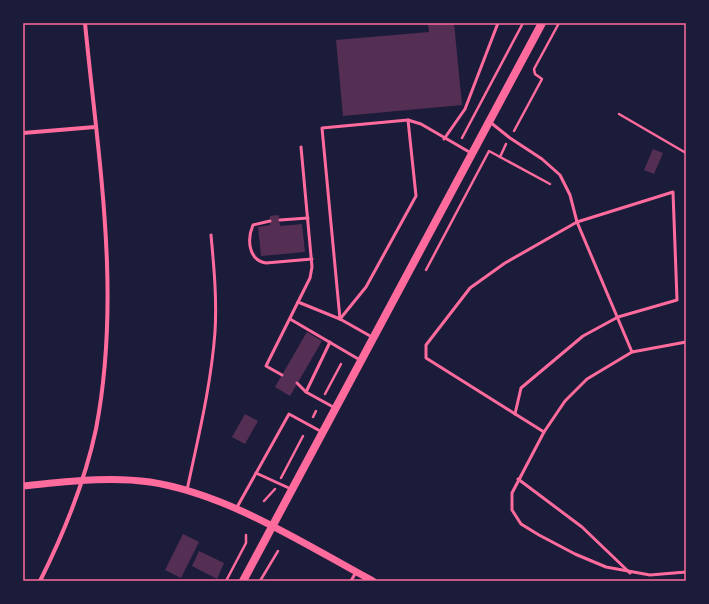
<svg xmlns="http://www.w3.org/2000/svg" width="709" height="604" font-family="Signika,sans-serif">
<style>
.building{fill:#542f53}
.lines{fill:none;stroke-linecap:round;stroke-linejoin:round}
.path{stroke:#ff6b9d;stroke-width:2.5}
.service{stroke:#ff6b9d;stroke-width:3}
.minor{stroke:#ff6b9d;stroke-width:4}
.tertiary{stroke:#ff6b9d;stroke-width:7}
.secondary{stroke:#ff6b9d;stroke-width:8}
.neatline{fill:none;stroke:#ff6b9d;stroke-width:1.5}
</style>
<rect width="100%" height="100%" fill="#1b1b3a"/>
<!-- building -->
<g class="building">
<polygon points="454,23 462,105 343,116 336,40 429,32 428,24"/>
<polygon points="653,149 663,153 654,174 644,170"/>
<polygon points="279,215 280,226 302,224 305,252 261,256 258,227 270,225 270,216"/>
<polygon points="307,332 322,341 290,396 275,387"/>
<polygon points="245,414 258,421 245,444 232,437"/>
<polygon points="183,534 199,542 181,578 165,570"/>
<polygon points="199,551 224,563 217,579 192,566"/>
</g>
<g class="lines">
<!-- path -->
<g class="path">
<polyline points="619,114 686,153"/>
<polyline points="514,131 542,79 535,74 534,69 559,23"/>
<polyline points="462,138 523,23"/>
<polyline points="500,157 506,144"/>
<polyline points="426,270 489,151 550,184"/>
<polyline points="325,394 341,364"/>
<polyline points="313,417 316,411"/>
<polyline points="281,478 303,436"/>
<polyline points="264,501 275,489"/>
<polyline points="226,581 246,543 246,535"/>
<polyline points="260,581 278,551"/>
</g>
<!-- service -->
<g class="service">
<polyline points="490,122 510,138 542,159 560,175 570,195 577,222 673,192 677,300 618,317 583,336 521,388 515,414"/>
<polyline points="444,139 465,109 498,23"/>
<polyline points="301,147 312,267 310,278 298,302 340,319 372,337"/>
<polyline points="280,220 308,218"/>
<path d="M 270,221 L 253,225 C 247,239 248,260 266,263 L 312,259"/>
<polyline points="290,319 360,360"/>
<polyline points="340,319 322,128 408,120 421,124 471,153"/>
<polyline points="340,319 366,287 416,196 408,120"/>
<polyline points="632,352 587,379 565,401 544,432 512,493 512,510 521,524 539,535 575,554 606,567 650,575 686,572"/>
<polyline points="282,375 266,366 298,302"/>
<polyline points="297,383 306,392 335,408"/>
<polyline points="306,392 330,342"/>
<polyline points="544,432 426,358 426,345 470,288 505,263 577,222 632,352 686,342"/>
<polyline points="256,473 291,489"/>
<polyline points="518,479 582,527 630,573"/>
<path d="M 187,490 C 198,438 211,386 215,332 C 217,300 214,267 211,235"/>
<polyline points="236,509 289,414 322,432"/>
<polyline points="351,581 356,572"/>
</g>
<!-- minor -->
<g class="minor">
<polyline points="23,133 95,127"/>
<path d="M 40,581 C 64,533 85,481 96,429 C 122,294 98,158 85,23"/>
</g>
<!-- tertiary -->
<path class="tertiary" d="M 23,486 C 65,482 108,476 150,482 C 228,494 304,544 373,581"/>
<!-- secondary -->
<polyline class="secondary" points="243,581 542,23"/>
</g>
<!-- border -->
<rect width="709" height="604" fill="none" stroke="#1b1b3a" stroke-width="48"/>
<rect x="24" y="24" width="661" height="556" class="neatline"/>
</svg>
